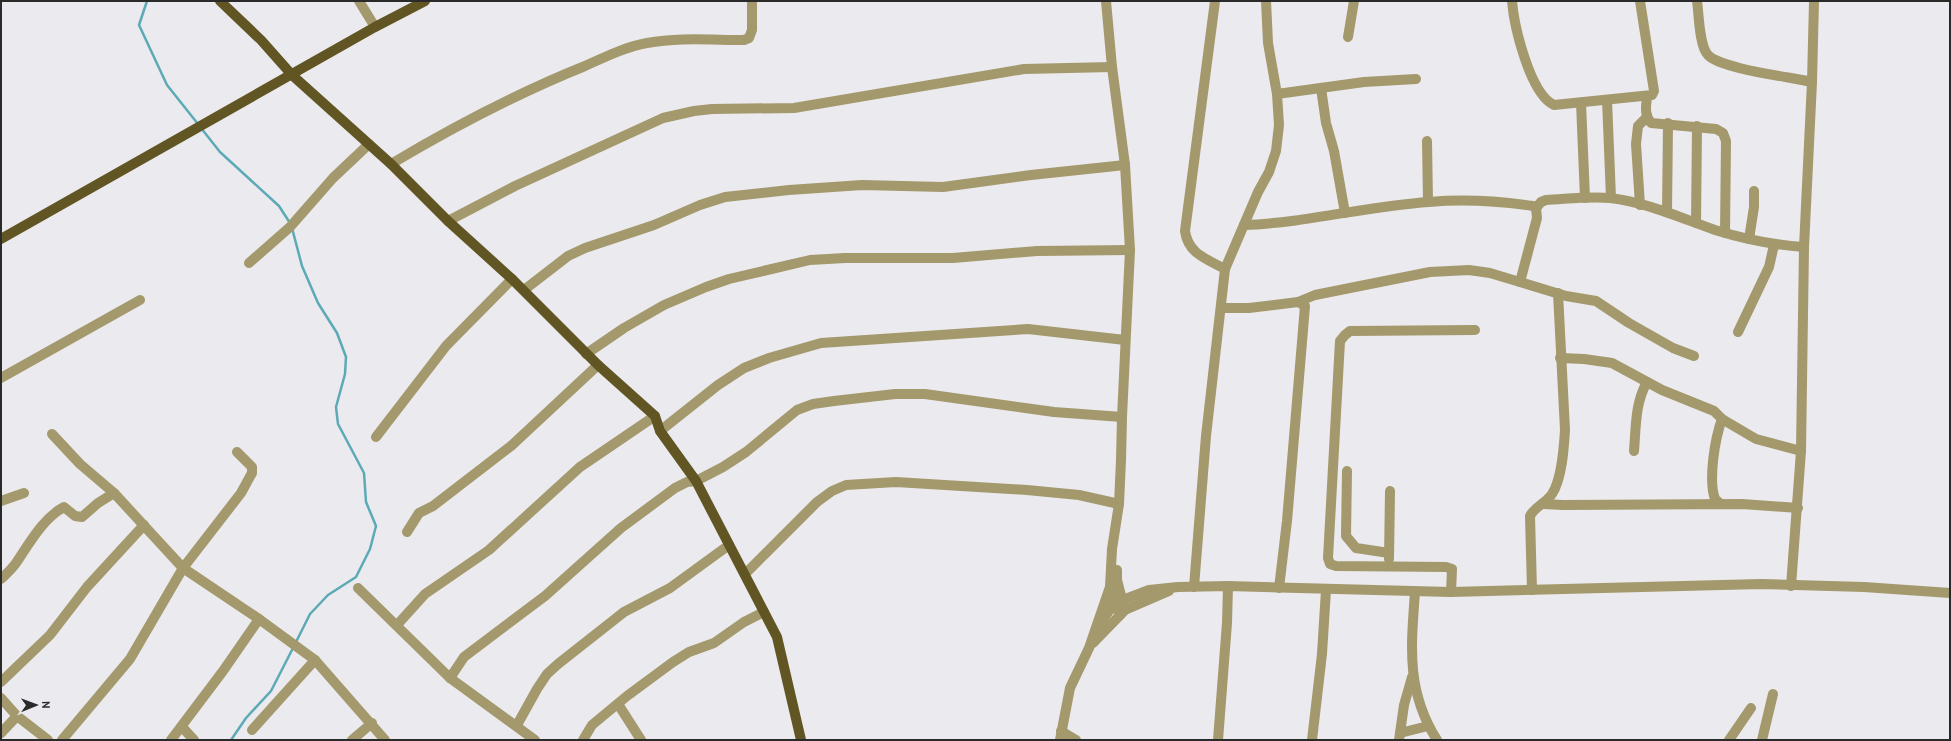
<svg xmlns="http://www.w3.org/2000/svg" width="1951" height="741" font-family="'PT Sans',sans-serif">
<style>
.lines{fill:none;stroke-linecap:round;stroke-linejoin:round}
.stream{stroke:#5caab6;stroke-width:2.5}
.minor{stroke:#a3996c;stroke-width:10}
.major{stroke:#605523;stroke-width:10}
</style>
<rect width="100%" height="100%" fill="#ebeaef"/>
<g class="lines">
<!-- stream -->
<g class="stream">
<polyline points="147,1 139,25 167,85 198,124"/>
<polyline points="201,128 220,152 279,206 290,223"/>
<polyline points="292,228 302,266 318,303 337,333 346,357 345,374 336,407 338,424 364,473 366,502 376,526 370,549 356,577 328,595 310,614 295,644"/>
<polyline points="231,740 246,718 271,691 293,648"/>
</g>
<!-- minor -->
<g class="minor">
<polyline points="359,1 375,27"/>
<polyline points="1106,1 1112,67 1125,165 1130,250 1122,417 1121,460 1119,504 1112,549 1110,587 1120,615"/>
<path d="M 1215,1 L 1185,231 C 1188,254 1207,259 1225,269"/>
<path d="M 1512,1 C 1514,26 1530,94 1554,105 L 1652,95 L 1654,91 L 1640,1"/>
<path d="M 1697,1 C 1699,14 1699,46 1708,55 C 1721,69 1791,77 1812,82"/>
<polyline points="1348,37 1354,1"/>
<polyline points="1321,88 1326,123 1334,151 1345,213"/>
<polyline points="1277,94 1364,82 1416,79"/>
<path d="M 1647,97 C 1646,107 1644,114 1651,123 L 1716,129 L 1723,133 L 1726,141 L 1725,233"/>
<polyline points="1607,100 1611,198"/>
<polyline points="1581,103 1585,198"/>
<polyline points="1427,141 1428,202"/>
<path d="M 391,164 C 453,127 518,93 585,66 C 605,57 625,47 647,43 C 678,37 712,40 744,40 L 749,38 L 752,30 L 752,1"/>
<polyline points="1640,205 1636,144 1638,126 1647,117"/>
<path d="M 1536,208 L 1541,202 L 1546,200 C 1567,199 1589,196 1610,198 C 1646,202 1681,218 1715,230 C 1744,239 1773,245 1804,247"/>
<polyline points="1667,212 1668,123"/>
<polyline points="448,221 515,186 663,118 694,111 712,109 794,108 1024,69 1112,67"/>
<polyline points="1696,223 1697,126"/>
<path d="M 1244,225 C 1306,223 1367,206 1429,202 C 1463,199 1499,201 1533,206 L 1536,208"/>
<polyline points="1749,239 1754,207 1754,191"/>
<polyline points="249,263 290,227 333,178 369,144"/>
<polyline points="1520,282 1537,218 1536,208"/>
<polyline points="524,290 568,256 585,248 654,225 700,205 725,197 789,190 862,185 943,187 1031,175 1125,165"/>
<polyline points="1298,302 1315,295 1430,272 1469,270 1490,273 1566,296 1596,301 1629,323 1673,348 1694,356"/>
<polyline points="1221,308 1249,308 1298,302 1305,306 1287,521 1279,588"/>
<polyline points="1738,332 1769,267 1774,245"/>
<polyline points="586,354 624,328 664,305 706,287 729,279 810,260 845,258 953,258 1037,251 1130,250"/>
<polyline points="1560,358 1584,359 1612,363 1662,390 1714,411 1722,419 1756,439 1801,451"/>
<polyline points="1,378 140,300"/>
<polyline points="660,431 718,385 744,368 769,358 821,343 1028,329 1125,340"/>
<polyline points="52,434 80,464 114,493 183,568 259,619 315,660 385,740"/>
<polyline points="376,437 446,346 512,279"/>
<path d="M 1634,451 C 1636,427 1635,403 1647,382"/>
<polyline points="1347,471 1346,536 1356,548 1389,553"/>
<polyline points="1,501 24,493"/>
<polyline points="1544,504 1563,505 1742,504 1798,508"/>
<path d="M 1721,504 L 1715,499 C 1708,480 1715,438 1722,419"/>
<polyline points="407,532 419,513 433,506 511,446 598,365"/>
<polyline points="1389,559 1390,491"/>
<polyline points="1117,570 1117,580 1124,607"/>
<polyline points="745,574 817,502 832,491 846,485 896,482 1027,490 1079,495 1119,504"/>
<path d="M 1,579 C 6,574 12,569 16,563 C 29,544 43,518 64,507 L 75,516 L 82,517 L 98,503 L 114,493"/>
<polyline points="1791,586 1801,451 1804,247 1812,82 1814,1"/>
<polyline points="1194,587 1206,436 1225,269 1258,192 1269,172 1276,151 1279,125 1277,94 1268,43 1266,1"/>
<polyline points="358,588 450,678 535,740"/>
<path d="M 1532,590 L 1530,516 C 1535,506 1545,504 1552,494 C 1562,479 1564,447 1565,430 L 1558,293"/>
<path d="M 1415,592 C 1411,647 1406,691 1437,740"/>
<polyline points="1451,592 1452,569 1446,567 1336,566 1330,564 1328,558 1340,341 1345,335 1350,331 1475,330"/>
<polyline points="397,625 425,594 489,550 580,467 655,416"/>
<polyline points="1095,631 1109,611 1115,605 1128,598 1149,590 1178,587 1228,586 1451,592 1761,584 1864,587 1950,593"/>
<polyline points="1093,643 1125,610 1169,591"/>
<polyline points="450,678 464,657 545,596 621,528 675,488 687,482 696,481 723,467 746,452 797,410 813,404 834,401 895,394 925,394 1054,412 1122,417"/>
<polyline points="1,682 50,635 87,587 144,525"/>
<polyline points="1,698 17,716 48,740"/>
<polyline points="618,704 641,740"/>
<polyline points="517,725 537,689 547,674 558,664 624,612 670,588 729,545"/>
<polyline points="182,727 194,740"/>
<polyline points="252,730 315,660"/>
<polyline points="1061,731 1076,740"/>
<polyline points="1,733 17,716"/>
<polyline points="1400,733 1428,726"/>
<polyline points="62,740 130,659 183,568 241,493 252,473 252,467 237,452"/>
<polyline points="171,740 223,671 259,619"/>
<polyline points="352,740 372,723"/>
<polyline points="583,740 592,725 627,696 673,662 689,652 714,643 744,622 764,612"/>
<polyline points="1060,740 1070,688 1089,648 1110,587"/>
<polyline points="1218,740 1227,623 1228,586"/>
<polyline points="1312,740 1322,654 1326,590"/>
<polyline points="1399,740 1404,705 1412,677"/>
<polyline points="1729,740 1751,708"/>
<polyline points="1762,740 1773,694"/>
</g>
<!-- major -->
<g class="major">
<polyline points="220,1 261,40 292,75 391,164 448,221 512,279 598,365 655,416 660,431 696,481 777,637 801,740"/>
<polyline points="1,239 375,27 425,1"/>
</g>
</g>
<!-- border -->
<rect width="1951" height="741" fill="none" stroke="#2a2a2b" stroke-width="4"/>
<!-- north arrow -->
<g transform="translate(36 705) rotate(89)" stroke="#ebeaef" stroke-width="3" paint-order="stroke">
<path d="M0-3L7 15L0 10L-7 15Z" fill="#2a2a2b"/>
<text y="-6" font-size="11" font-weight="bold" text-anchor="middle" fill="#2a2a2b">N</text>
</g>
</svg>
